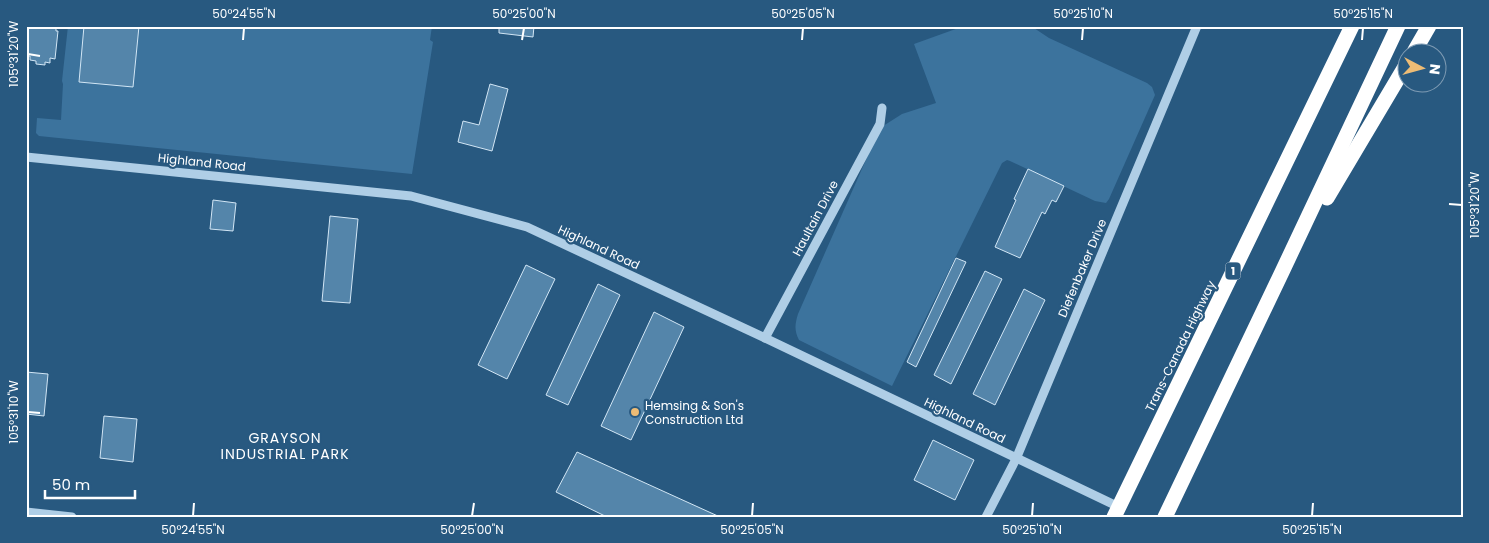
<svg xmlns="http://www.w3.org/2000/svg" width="1489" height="543" font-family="Poppins,sans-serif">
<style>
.green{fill:#3c739d}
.building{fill:#5485aa;stroke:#d2e6f5}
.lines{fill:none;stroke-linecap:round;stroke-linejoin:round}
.minor{stroke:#afcee6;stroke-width:9}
.highway{stroke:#fff;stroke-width:15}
.ticks{fill:none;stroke:#fff;stroke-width:2}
.poi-dot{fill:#edbc75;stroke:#285980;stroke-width:2}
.labels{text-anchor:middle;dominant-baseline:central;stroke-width:4.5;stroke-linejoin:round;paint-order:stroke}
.shield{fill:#285980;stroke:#becdd9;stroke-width:1}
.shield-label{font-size:11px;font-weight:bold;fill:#fff}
.street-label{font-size:12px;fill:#fff;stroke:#285980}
.poi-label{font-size:12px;fill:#fff;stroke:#285980;text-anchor:start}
.neighbourhood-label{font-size:14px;letter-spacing:1px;fill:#fff;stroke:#285980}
.neatline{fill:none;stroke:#fff;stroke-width:2}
.ticks-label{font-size:12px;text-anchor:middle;fill:#fff}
</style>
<rect width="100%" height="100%" fill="#285980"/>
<!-- green -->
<g class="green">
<polygon points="68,26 432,26 430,40 433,42 412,174 39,136 36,133 37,118 61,120 63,84 62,81"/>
<path d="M 964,26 L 1031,26 L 1049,38 L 1147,83 L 1152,87 L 1155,95 L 1109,199 L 1106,203 L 1095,201 L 1010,161 L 1007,160 L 1002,163 L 892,386 L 799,340 C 794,330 795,324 798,314 L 880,128 L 902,114 L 936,103 L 914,44 Z"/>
</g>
<!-- building -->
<g class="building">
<polygon points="31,26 56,26 56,31 58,31 55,59 50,58 50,63 45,62 45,65 36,64 36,61 30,60 30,56 26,56 28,28 30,28"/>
<polygon points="84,26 139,26 133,87 79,82"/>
<polygon points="499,26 534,26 533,37 499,33"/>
<polygon points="490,84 508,89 492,151 458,142 463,121 479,125"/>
<polygon points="1028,169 1064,186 1056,202 1052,200 1045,214 1042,212 1020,258 995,247 1016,200 1014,199"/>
<polygon points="213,200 236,203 233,231 210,229"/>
<polygon points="330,216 358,219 350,303 322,301"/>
<polygon points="956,258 966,262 916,367 907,362"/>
<polygon points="526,265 555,279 507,379 478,365"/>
<polygon points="985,271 1002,279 951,384 934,375"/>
<polygon points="598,284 620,295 568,405 546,395"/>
<polygon points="1024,289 1045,300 995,405 973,394"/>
<polygon points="654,312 684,327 631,440 601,426"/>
<polygon points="26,372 48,374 44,416 26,414"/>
<polygon points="104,416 137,419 133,462 100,458"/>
<polygon points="933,440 974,460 955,500 914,480"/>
<polygon points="577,452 720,517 607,517 556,492"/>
</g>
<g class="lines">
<!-- minor -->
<g class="minor">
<polyline points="26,157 411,196 527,227 765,338 1119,507"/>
<polyline points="765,338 880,124 882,108"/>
<polyline points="26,512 72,517"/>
<polyline points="986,517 1016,459 1197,26"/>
</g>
<!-- highway -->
<g class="highway">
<polyline points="1414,52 1429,26"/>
<polyline points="1327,198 1406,65"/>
<polyline points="1114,517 1352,26"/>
<polyline points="1165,517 1282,272 1398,26"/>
</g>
</g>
<!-- ticks -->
<path class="ticks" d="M 243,40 L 244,28M 522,40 L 524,28M 802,40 L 803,28M 1082,40 L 1083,28M 1362,40 L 1363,28M 28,54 L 40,56M 1449,204 L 1462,205M 28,412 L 40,413M 193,516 L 194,503M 472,516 L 474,503M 752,516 L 753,503M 1032,516 L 1033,503M 1312,516 L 1313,503"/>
<!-- markers -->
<circle class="poi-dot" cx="635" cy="412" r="5"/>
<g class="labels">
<!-- shield labels -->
<rect class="shield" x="1225.5" y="262.5" width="15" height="17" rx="4"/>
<g class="shield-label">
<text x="1233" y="271">1</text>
</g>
<!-- street labels -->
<g class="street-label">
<text transform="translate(202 162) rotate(6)">Highland Road</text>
<text transform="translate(815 218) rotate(-62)">Haultain Drive</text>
<text transform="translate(599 247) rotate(25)">Highland Road</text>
<text transform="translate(1082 268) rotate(-67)">Diefenbaker Drive</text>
<text transform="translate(1180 346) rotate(-64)">Trans-Canada Highway</text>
<text transform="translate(965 420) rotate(26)">Highland Road</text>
</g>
<!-- poi labels -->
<g class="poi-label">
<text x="645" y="405">Hemsing &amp; Son's<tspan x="645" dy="14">Construction Ltd</tspan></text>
</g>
<!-- neighbourhood labels -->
<g class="neighbourhood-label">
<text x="285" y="438">GRAYSON<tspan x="285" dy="16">INDUSTRIAL PARK</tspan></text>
</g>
</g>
<!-- border -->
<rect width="1489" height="543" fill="none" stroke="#285980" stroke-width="55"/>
<!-- north arrow -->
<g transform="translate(1422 68) rotate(96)"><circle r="24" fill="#285980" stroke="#7e9bb3"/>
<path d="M0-4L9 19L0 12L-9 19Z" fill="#edbc75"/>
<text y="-8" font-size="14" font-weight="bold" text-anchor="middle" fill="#ffffff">N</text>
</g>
<!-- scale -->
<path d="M45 490v8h90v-8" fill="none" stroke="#ffffff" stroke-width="2.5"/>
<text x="52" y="490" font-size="15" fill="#ffffff" stroke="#285980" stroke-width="4" paint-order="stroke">50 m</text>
<rect x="28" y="28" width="1434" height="488" class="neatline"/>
<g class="ticks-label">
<text x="244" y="18">50°24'55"N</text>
<text x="524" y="18">50°25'00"N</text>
<text x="803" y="18">50°25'05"N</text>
<text x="1083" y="18">50°25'10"N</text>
<text x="1363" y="18">50°25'15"N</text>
<text transform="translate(14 54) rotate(-90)" y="4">105°31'20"W</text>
<text transform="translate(1475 205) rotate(-90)" y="4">105°31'20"W</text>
<text transform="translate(14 412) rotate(-90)" y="4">105°31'10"W</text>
<text x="193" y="534">50°24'55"N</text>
<text x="472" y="534">50°25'00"N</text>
<text x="752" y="534">50°25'05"N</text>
<text x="1032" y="534">50°25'10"N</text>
<text x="1312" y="534">50°25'15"N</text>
</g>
</svg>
